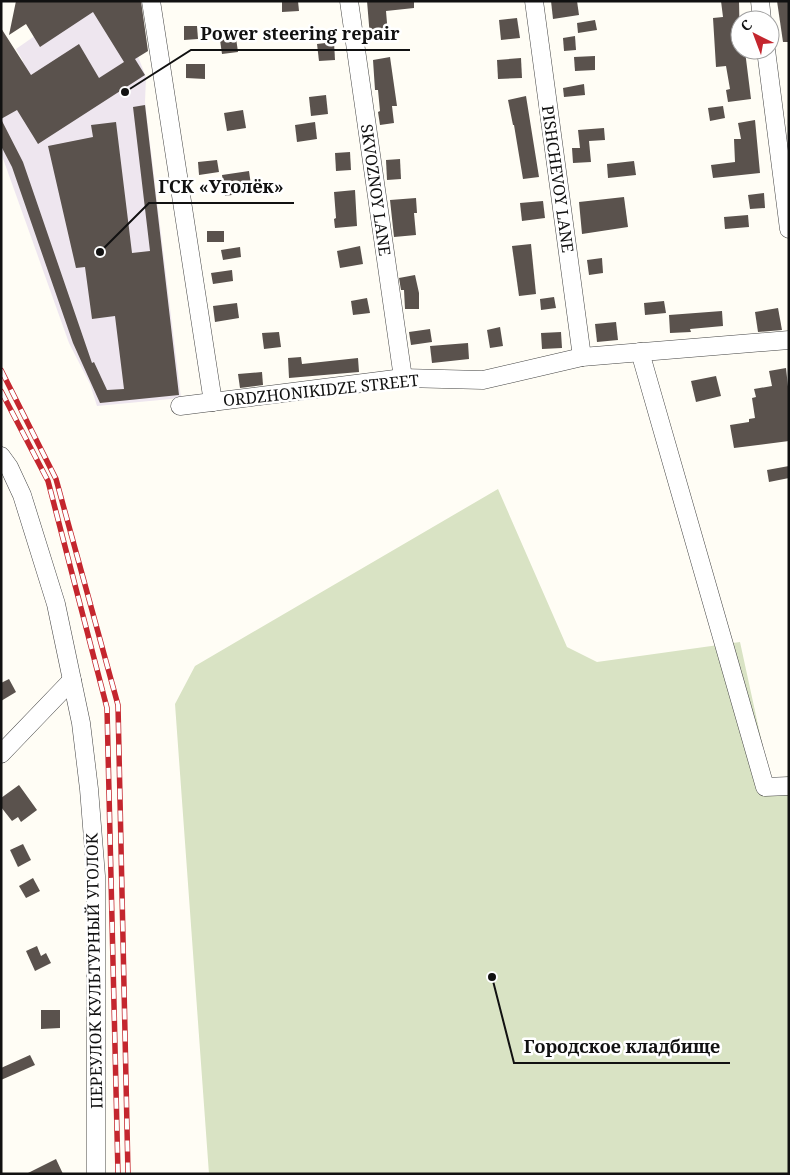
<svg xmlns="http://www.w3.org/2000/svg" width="790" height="1175" font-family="'Noto Serif',serif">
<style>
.industrial{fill:#eee6ef}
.cemetery{fill:#d9e3c4}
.building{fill:#5a524d}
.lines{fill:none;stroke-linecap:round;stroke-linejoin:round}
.minor-casing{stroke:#444;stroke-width:19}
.minor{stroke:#fff;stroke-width:18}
.rail-casing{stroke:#c4262e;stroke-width:5.5}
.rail{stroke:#fff;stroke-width:4;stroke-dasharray:11;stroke-linecap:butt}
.labels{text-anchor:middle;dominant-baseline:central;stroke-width:5;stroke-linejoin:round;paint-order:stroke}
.street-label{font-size:16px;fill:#111;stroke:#fff}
.leader{fill:none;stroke:#111;stroke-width:2}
.callout-dot{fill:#111;stroke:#fff;stroke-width:2}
.callout-label{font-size:18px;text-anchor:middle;font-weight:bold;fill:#111;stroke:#fff;stroke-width:5;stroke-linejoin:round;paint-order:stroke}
</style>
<rect width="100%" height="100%" fill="#fffdf5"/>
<!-- industrial -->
<polygon class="industrial" points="85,1 137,54 146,77 145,102 181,398 97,406 90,384 69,343 1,153 1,76 23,61 16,49"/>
<!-- cemetery -->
<polygon class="cemetery" points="498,489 567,647 597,662 740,642 770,780 789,776 789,1174 209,1174 175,704 195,666"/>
<!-- building -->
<g class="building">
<polygon points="16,1 141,1 148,51 135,59 145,75 38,144 17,110 1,119 23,162 92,363 94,362 107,390 124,389 115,316 92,319 85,267 76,268 48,146 93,137 91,125 116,122 132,253 150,251 133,107 145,105 179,395 100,403 73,343 12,167 1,146 1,28 31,75 79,44 99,78 124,62 93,12 40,47 26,24 9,35"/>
<polygon points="282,1 298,1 299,11 282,12"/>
<polygon points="367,1 414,1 414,8 386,11 388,35 370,37"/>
<polygon points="551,1 577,1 579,15 553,19"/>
<polygon points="721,1 739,1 740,51 745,51 751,99 728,102 726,90 730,89 726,66 716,67 713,18 723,17"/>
<polygon points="777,1 789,1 789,42 783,42"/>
<polygon points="517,18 520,38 501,40 499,20"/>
<polygon points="595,20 597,30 578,33 577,23"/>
<polygon points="184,26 197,26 198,39 184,40"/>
<polygon points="575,36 576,50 564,51 563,38"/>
<polygon points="236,38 238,52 222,54 220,40"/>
<polygon points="334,42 335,60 319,61 317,44"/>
<polygon points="595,56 595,70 575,71 574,57"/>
<polygon points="390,57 397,106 392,106 394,123 380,125 378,112 380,111 378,90 375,90 373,60"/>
<polygon points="521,58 522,78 498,79 497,60"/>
<polygon points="186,64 205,64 205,79 186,78"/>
<polygon points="584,84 585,95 564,97 563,88"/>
<polygon points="326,95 328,114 311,116 309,97"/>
<polygon points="526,96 539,177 523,179 514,125 513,125 508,100"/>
<polygon points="723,106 725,118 710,121 708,108"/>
<polygon points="243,110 246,128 227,131 224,113"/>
<polygon points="755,120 760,173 713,178 711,165 735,162 734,139 741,139 738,123"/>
<polygon points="315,122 317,139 297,142 295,125"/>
<polygon points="604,128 605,140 589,141 591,162 573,163 572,148 580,148 578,130"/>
<polygon points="350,152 351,170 336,171 335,153"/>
<polygon points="400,159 401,179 387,180 386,160"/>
<polygon points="217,160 219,172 199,175 198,162"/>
<polygon points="634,161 636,175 608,178 607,164"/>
<polygon points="249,171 252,192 225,196 222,175"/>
<polygon points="355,190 357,226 335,228 334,219 336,218 334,192"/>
<polygon points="764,193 765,208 750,209 748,195"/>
<polygon points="624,197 628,227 582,234 579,202"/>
<polygon points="416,198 417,213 414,213 416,235 394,237 390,200"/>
<polygon points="543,201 545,218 522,221 520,203"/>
<polygon points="748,215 749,227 725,229 724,217"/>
<rect x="207" y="231" width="17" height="11"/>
<polygon points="531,244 536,294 519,296 512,246"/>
<polygon points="360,246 363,264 340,268 337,251"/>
<polygon points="240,247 241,257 223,260 221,250"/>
<polygon points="602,258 603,273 589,275 587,260"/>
<polygon points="232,270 233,281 213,284 211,273"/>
<polygon points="415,275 419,293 419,309 405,309 404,290 401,290 399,278"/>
<polygon points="554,297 556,308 541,310 540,299"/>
<polygon points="367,298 370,313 353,315 351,301"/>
<polygon points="664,301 666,313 645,315 644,303"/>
<polygon points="237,303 239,318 215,322 213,306"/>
<polygon points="778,308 782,330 758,332 755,312"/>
<polygon points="722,311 723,326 690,329 691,332 670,333 669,315"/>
<polygon points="616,322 618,340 597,342 595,324"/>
<polygon points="500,327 503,346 490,348 487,330"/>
<polygon points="430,329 432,342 411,345 409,332"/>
<polygon points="279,332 281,347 264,349 262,333"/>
<polygon points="561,332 562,348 542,349 541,333"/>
<polygon points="468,343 469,359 432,363 430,346"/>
<polygon points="301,357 302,364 358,358 359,372 289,378 288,358"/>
<polygon points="786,368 789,396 789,441 734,448 730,425 749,422 749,419 755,418 752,398 756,397 754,389 772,386 769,371"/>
<polygon points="262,372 263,385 240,388 238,374"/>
<polygon points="716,376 721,396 696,402 691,381"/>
<polygon points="789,466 789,478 769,482 767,470"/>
<polygon points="9,679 16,692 1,701 1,683"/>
<polygon points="19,785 37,810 21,822 18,817 12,821 1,807 1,798"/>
<polygon points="23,844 31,860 18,867 10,850"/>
<polygon points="33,878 40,891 26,898 19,886"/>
<polygon points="37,946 41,956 46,953 51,963 35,971 26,951"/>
<polygon points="41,1010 60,1010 60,1028 41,1029"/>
<polygon points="30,1055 35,1065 1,1080 1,1068"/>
<polygon points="56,1159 63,1174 26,1174"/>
</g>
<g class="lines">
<defs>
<g id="minor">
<polyline points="151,1 213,402"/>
<polyline points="349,1 403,378"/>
<polyline points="534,1 582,357"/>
<polyline points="760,1 762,20"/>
<polyline points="766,50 789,229"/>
<polyline points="640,352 765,787 789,786"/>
<polyline points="180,406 403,378 483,380 582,357 789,340"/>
<polyline points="1,456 9,467 22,495 56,604 81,723 89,789 96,876 96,1174"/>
<polyline points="1,754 72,680"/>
</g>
</defs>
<!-- minor casing -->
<use href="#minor" class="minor-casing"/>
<!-- minor -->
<use href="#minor" class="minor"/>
<defs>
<g id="rail">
<polyline points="1,370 56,479 118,705 128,1174"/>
<polyline points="1,391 48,481 107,708 118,1174"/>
</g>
</defs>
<!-- rail casing -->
<use href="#rail" class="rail-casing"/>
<!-- rail -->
<use href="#rail" class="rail"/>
</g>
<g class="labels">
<!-- street labels -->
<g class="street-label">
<text transform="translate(558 179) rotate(82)">PISHCHEVOY LANE</text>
<text transform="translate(376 190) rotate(82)">SKVOZNOY LANE</text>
<text transform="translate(321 390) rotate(-6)">ORDZHONIKIDZE STREET</text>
<text transform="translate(94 971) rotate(-91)">ПЕРЕУЛОК КУЛЬТУРНЫЙ УГОЛОК</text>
</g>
</g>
<!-- callouts -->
<path class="leader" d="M125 92L191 50H410M100 252L149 203H294M492 977L514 1063H730"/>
<g class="callout-dot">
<circle cx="125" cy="92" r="5"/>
<circle cx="100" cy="252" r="5"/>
<circle cx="492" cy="977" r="5"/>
</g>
<g class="callout-label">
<text x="300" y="40">Power steering repair</text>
<text x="221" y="193">ГСК «Уголёк»</text>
<text x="622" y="1053">Городское кладбище</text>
</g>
<!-- border -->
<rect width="790" height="1175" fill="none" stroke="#111111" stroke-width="5"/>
<!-- north arrow -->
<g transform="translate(755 35) rotate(318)"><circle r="24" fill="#ffffff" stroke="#a0a0a0"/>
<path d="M0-4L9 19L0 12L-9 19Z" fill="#c4262e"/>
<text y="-8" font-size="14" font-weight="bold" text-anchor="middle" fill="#111111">С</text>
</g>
</svg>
